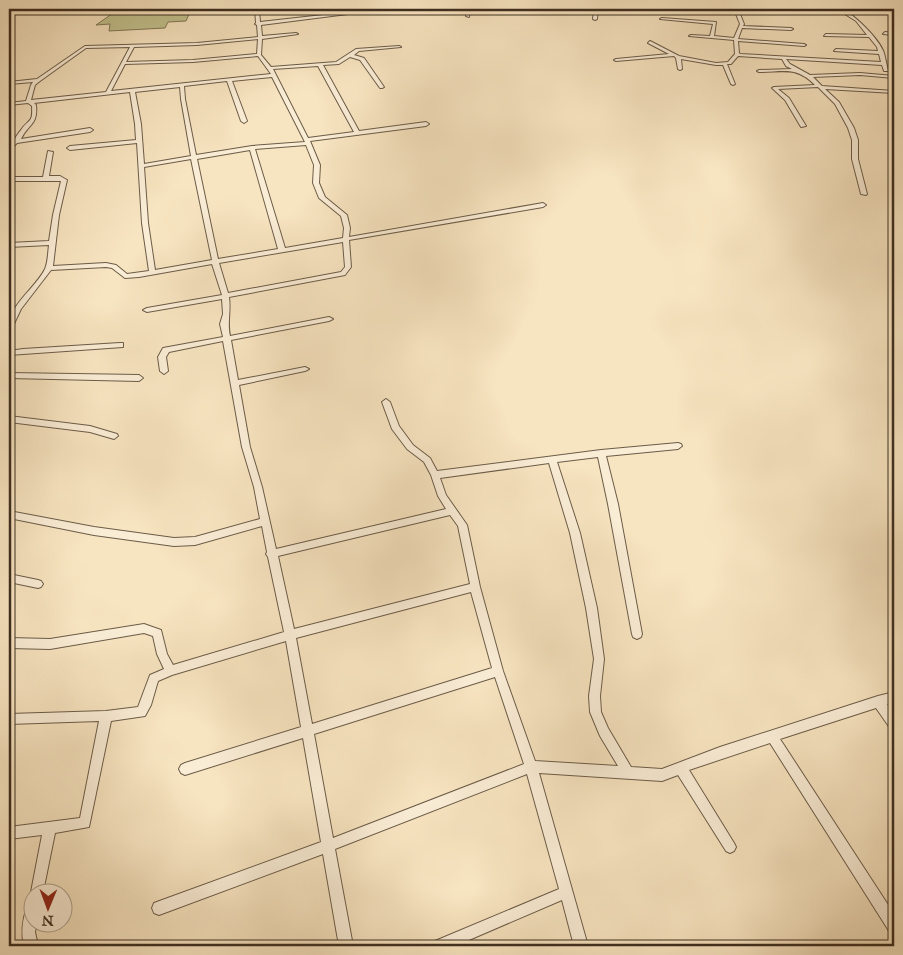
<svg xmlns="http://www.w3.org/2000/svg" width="903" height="955" font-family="'IM FELL Great Primer',serif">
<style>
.green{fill:#c2c28e;stroke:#807857}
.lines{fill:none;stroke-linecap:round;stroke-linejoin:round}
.street-casing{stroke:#6c5c48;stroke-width:2}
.street{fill:#faedd6;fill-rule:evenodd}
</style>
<rect width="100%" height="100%" fill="#f7e4c0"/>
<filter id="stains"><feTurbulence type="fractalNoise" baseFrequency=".004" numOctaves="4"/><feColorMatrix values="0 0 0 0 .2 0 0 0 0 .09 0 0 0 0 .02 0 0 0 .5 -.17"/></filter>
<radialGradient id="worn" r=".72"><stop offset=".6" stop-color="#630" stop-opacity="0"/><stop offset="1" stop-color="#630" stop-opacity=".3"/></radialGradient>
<!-- green -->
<polygon class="green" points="119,9 181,9 190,12 186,21 168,22 165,28 109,31 110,24 96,25"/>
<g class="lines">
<defs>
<g id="street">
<path d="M 255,9 L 259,9 L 260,22 L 377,9 L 387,9 L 261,25 L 262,36 L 296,33 L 298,34 L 262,39 L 261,55 L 271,67 L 336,62 L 356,49 L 399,46 L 401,47 L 359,51 L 354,55 L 364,58 L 384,87 L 382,88 L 380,88 L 360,60 L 350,57 L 339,64 L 323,65 L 359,131 L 426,122 L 429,124 L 426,126 L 310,141 L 320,165 L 319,183 L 325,197 L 347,215 L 350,228 L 349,237 L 543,203 L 546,205 L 543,207 L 349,240 L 351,267 L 345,275 L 229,297 C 231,311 227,323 230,336 L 329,317 L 333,319 L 329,321 L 231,340 L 238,380 L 305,367 L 309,369 L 305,371 L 239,385 L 250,447 L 262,487 L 276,549 L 446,509 L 438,496 L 431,475 L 424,462 L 407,449 L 392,429 L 382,402 L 386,399 L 390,402 L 399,426 L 413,445 L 430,458 L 437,471 L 601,450 L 678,443 L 681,444 L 682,446 L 678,449 L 606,456 L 618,504 L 642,634 L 641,637 L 637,639 L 633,637 L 632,634 L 608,504 L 598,457 L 557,462 L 580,533 L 597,608 L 604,659 L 600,696 L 601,712 L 608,728 L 631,767 L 662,769 L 720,747 L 878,696 L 894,692 L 894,702 L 887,704 L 894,715 L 894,729 L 890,728 L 876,708 L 780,739 L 894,914 L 894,933 L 889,931 L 770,743 L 689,770 L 734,843 L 736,847 L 734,851 L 730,853 L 726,851 L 678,775 L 662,781 L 539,773 L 588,946 L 574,946 L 562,900 L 455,946 L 433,946 L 435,941 L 559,889 L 527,774 L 335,849 L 353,946 L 339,946 L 323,854 L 159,915 L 154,913 L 152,908 L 154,903 L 321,842 L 303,738 L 185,775 L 181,773 L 179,769 L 181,765 L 185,763 L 301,727 L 286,641 L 172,675 L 158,681 L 151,705 L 145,716 L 111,721 L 89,827 L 55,833 L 43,892 L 32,892 L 32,897 L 31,892 L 42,835 L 9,839 L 9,827 L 80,818 L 99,721 L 9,724 L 9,714 L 106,711 L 138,707 L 150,675 L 164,669 L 157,654 L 153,636 L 144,633 L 50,649 L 9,648 L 9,638 L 50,639 L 144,624 L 161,630 L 167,654 L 173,665 L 284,632 L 268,557 L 266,554 L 267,552 L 262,526 L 195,545 L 174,546 L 94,535 L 9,518 L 9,511 L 94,527 L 174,538 L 195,537 L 260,519 L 254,487 L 242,447 L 223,341 L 169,352 L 166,357 L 168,371 L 164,374 L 160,371 L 158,357 L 163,348 L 223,337 L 220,324 L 223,314 L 222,299 L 147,312 L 143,310 L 147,308 L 222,295 L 212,264 L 139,277 L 125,278 L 112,268 L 106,267 L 51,270 L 21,309 L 12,328 L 9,328 C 9,304 35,289 45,269 C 48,262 48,252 49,245 L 9,247 L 9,243 L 49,241 L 53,215 L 61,181 L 9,181 L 9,177 L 43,177 L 48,151 L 53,152 L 49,176 L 60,176 L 67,180 L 59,215 L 53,266 L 106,263 L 116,265 L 127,274 L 149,271 L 142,223 L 137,143 L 70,150 L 67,148 L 70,146 L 136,140 L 135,124 L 130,92 L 34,103 L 36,105 C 38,125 29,123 21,139 L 90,128 L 93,130 L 90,132 L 17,143 L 13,147 L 12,159 L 9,161 L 9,145 C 16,139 15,137 21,130 C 29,118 33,124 32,106 L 28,103 L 9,105 L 9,103 L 26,101 L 31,85 L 33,82 L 9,84 L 9,82 L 37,79 L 85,46 L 197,43 L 258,37 L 257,25 L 255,24 L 256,23 ZM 258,39 L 257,54 L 193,60 L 126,62 L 134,47 L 197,45 ZM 130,47 L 106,92 L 31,100 L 35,85 L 40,81 L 86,48 ZM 258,56 L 271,74 L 111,91 L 125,64 L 193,62 ZM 318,66 L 354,132 L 308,138 L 273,69 ZM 272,77 L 305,142 L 252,146 L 196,155 L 185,99 L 184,86 L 227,81 L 241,121 L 244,123 L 247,121 L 232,81 ZM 180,87 L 181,99 L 191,156 L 144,164 L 141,124 L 135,92 ZM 306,145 L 314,165 L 313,183 L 319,198 L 341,216 L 344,228 L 343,238 L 285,248 L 255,149 ZM 250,150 L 278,249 L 218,259 L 197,159 ZM 191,159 L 212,260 L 155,270 L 148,223 L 144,167 ZM 343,242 L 345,267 L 341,272 L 228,293 L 219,263 ZM 549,463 L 570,533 L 586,608 L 594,659 L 589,696 L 590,712 L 600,736 L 618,766 L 535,761 L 503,671 L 480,587 L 467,525 L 446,495 L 440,478 ZM 450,515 L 458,526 L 470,584 L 294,629 L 278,556 ZM 471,592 L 492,668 L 312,724 L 296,638 ZM 495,677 L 524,764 L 333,838 L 314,734 Z"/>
<polygon points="466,9 470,9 469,17 466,16"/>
<polygon points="594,9 598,9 597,19 595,20 593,19"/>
<path d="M 734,9 L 738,9 L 744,24 L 743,26 L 791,28 L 793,29 L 791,30 L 742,28 L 738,39 L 804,44 L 806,45 L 804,46 L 738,41 L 739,53 L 740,54 L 881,62 L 879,54 L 834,51 L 836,49 L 878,51 L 877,47 L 869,37 L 824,36 L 826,34 L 867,35 L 856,21 L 837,9 C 851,9 880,40 884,53 C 885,57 887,66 888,71 L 884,71 L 882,65 L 786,59 L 790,64 L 810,75 L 860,73 L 894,76 L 894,78 L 860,75 L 813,77 L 822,86 L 894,91 L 894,93 L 825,89 L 839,102 L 854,128 L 858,140 L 858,159 L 867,194 L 866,195 L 861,194 L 852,159 L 852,140 L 848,128 L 835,104 L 818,87 L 778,89 L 789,98 L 806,126 L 801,127 L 785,100 L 772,88 L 774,87 L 815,85 C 796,66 784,72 759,72 L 757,71 L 759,70 L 792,69 L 786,66 L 782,59 L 738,56 L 731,64 L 727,64 L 735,84 L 733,85 L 731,84 L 723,65 L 716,65 L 681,59 L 682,69 L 680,70 L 678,69 L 676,58 L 674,56 L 616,61 L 614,60 L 616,59 L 669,54 L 648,43 L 650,41 L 679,56 L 716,63 L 728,62 L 735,54 L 734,40 L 689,36 L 691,35 L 710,36 L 713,24 L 660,19 L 662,18 L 716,22 L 714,36 L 734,38 L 740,24 Z"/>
<polygon points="885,32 894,33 894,35 883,34"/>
<polygon points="120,343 123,343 123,347 9,355 9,351 23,349"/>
<polygon points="9,373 139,375 143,378 139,381 9,378"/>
<polygon points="9,416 90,426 117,434 118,436 114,439 90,432 9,422"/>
<polygon points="9,574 38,580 41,581 43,584 41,587 38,588 9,582"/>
<path d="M 32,905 L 32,922 L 37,922 L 35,932 L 38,946 L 24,946 C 21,933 22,921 27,907 Z"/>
</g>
</defs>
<!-- street casing -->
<use href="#street" class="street-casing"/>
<!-- street -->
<use href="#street" class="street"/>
</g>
<!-- margin -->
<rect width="903" height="955" fill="none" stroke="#f7e4c0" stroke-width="30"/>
<rect x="10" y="10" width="883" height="935" fill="none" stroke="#3d2e20" stroke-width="2.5"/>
<rect x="15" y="15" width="873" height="925" fill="none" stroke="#3d2e20"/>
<!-- north arrow -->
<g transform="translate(48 908) rotate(181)"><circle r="24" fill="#faedd6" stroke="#aea18d"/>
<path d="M0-4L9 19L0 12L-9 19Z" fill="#8f2418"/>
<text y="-8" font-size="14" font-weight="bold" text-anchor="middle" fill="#3d2e20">N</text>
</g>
<rect width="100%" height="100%" filter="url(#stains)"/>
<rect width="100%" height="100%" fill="url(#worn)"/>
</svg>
